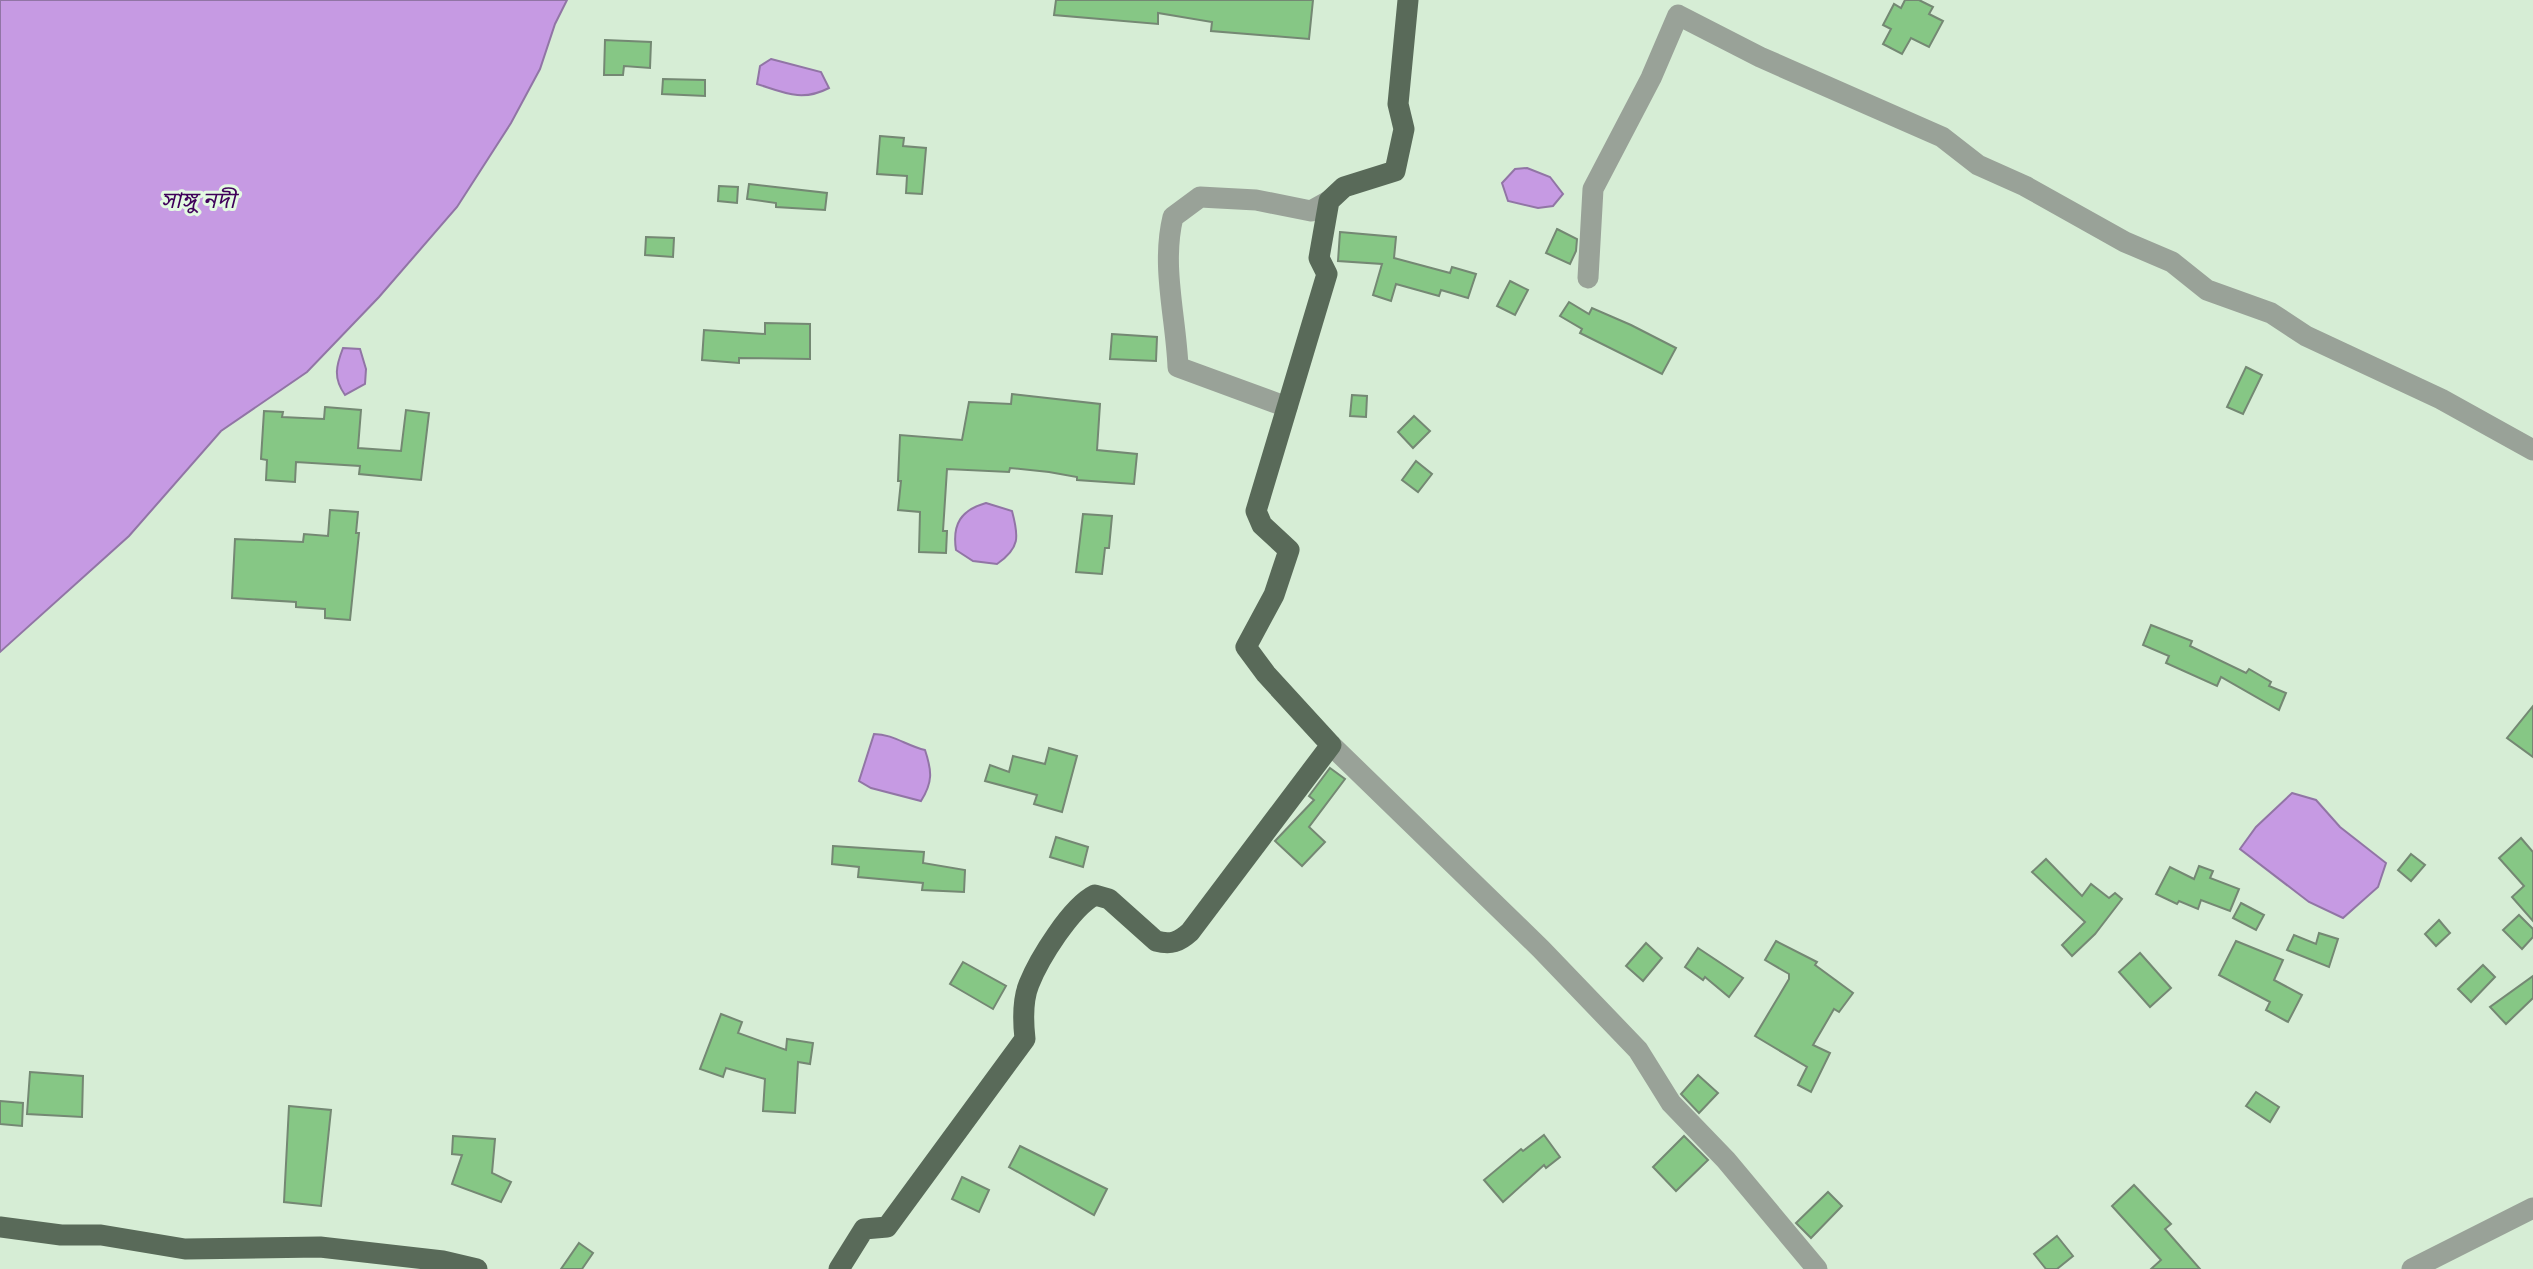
<svg xmlns="http://www.w3.org/2000/svg" width="2533" height="1269" font-family="Roboto,'Noto Sans Bengali',sans-serif">
<style>
.water{fill:#c69ae3;stroke:#9175a5;stroke-width:2}
.building{fill:#86c785;stroke:#748873;stroke-width:2}
.lines{fill:none;stroke-linecap:round;stroke-linejoin:round}
.minor{stroke:#99a298;stroke-width:21}
.major{stroke:#596a59;stroke-width:21}
.labels{text-anchor:middle;dominant-baseline:central;stroke-width:6;stroke-linejoin:round;paint-order:stroke}
.water-label{font-size:23px;font-style:italic;fill:#3f005a;stroke:#e3fae2}
</style>
<rect width="100%" height="100%" fill="#d6edd5"/>
<!-- water -->
<g class="water">
<polygon points="0,0 567,0 555,24 540,69 511,123 457,207 379,297 307,372 221,431 129,536 0,652"/>
<path d="M 771,59 L 821,72 L 829,88 C 802,102 785,93 757,84 L 760,66 Z"/>
<polygon points="1527,168 1550,177 1563,194 1553,206 1538,208 1508,201 1502,183 1515,169"/>
<path d="M 343,348 L 360,349 L 366,369 L 365,384 L 345,395 C 333,378 336,366 343,348 Z"/>
<path d="M 986,503 L 1012,511 C 1019,537 1020,548 997,564 L 973,561 L 956,550 C 952,524 961,510 986,503 Z"/>
<path d="M 874,734 C 893,734 907,746 925,750 C 932,771 933,782 921,801 L 871,788 L 859,781 Z"/>
<polygon points="2292,793 2316,800 2340,827 2386,863 2378,887 2343,918 2309,902 2240,849 2256,827"/>
</g>
<!-- building -->
<g class="building">
<polygon points="1056,0 1313,0 1309,39 1211,31 1212,22 1158,13 1158,24 1054,15"/>
<polygon points="1905,0 1919,0 1933,7 1929,14 1943,21 1929,47 1911,38 1902,54 1883,44 1891,29 1883,25 1894,4 1901,8"/>
<polygon points="605,40 651,42 650,68 624,66 623,75 604,75"/>
<polygon points="663,79 705,80 705,96 662,94"/>
<polygon points="880,136 904,138 903,146 926,148 922,194 906,193 907,176 877,174"/>
<polygon points="749,184 827,193 825,210 776,207 776,203 747,199"/>
<polygon points="719,186 738,187 737,203 718,201"/>
<polygon points="1557,229 1577,239 1576,251 1570,264 1546,253"/>
<polygon points="1340,232 1396,237 1394,258 1450,273 1452,267 1476,274 1468,298 1441,290 1439,296 1396,284 1391,301 1373,295 1382,264 1338,261"/>
<polygon points="646,237 674,238 673,257 645,255"/>
<polygon points="1510,281 1528,290 1515,315 1497,306"/>
<polygon points="1569,302 1589,314 1592,308 1631,325 1676,348 1662,374 1580,333 1582,329 1560,316"/>
<polygon points="765,323 810,324 810,359 739,358 739,363 702,360 704,330 765,334"/>
<polygon points="1112,334 1157,337 1156,361 1110,359"/>
<polygon points="2246,367 2262,375 2243,414 2227,407"/>
<polygon points="1012,394 1100,404 1097,450 1137,454 1134,484 1077,480 1077,477 1049,472 1010,468 1009,472 947,469 943,531 947,531 946,553 919,552 920,512 898,510 901,481 898,481 900,435 962,440 969,402 1011,404"/>
<polygon points="1352,395 1367,396 1366,417 1350,416"/>
<polygon points="325,407 361,410 358,448 401,451 406,410 429,413 421,480 359,474 360,466 296,462 295,482 266,480 267,460 261,459 264,411 283,412 282,417 324,419"/>
<polygon points="1414,416 1430,431 1413,448 1398,432"/>
<polygon points="1416,461 1432,474 1418,492 1402,480"/>
<polygon points="330,510 358,512 356,533 359,533 350,620 325,618 325,609 296,607 296,602 232,598 235,539 303,542 304,534 328,536"/>
<polygon points="1083,514 1112,516 1109,548 1105,548 1102,574 1076,572"/>
<polygon points="2151,625 2192,641 2190,646 2246,673 2249,669 2271,682 2269,686 2286,693 2279,710 2221,677 2217,686 2166,663 2169,656 2143,645"/>
<polygon points="2533,706 2533,757 2507,738"/>
<polygon points="1049,748 1077,756 1062,812 1034,804 1037,795 985,781 990,765 1009,772 1013,756 1045,764"/>
<polygon points="1330,768 1345,779 1309,827 1325,842 1302,866 1275,841 1314,800 1309,796"/>
<polygon points="1056,837 1088,847 1083,867 1050,857"/>
<polygon points="2521,838 2533,852 2533,921 2512,897 2524,886 2499,858"/>
<polygon points="833,846 924,852 923,863 965,870 964,892 922,890 923,883 858,877 859,867 832,864"/>
<polygon points="2411,854 2425,865 2411,881 2398,870"/>
<polygon points="2046,859 2082,896 2091,884 2109,898 2115,893 2122,899 2095,934 2072,956 2062,945 2085,922 2032,872"/>
<polygon points="2199,866 2213,871 2210,878 2239,889 2230,911 2201,900 2198,909 2179,901 2177,904 2156,894 2170,867 2194,879"/>
<polygon points="2241,903 2264,915 2256,930 2233,918"/>
<polygon points="2519,915 2533,929 2533,937 2522,949 2503,930"/>
<polygon points="2439,920 2450,933 2436,946 2425,934"/>
<polygon points="2319,933 2338,939 2329,967 2287,950 2294,935 2316,944"/>
<polygon points="1776,941 1817,962 1815,965 1853,993 1839,1012 1834,1009 1813,1045 1830,1053 1811,1092 1798,1085 1807,1067 1755,1036 1789,979 1789,974 1765,960"/>
<polygon points="2236,941 2283,960 2274,980 2302,995 2288,1022 2266,1010 2270,1002 2219,975"/>
<polygon points="1646,943 1662,958 1643,981 1626,966"/>
<polygon points="1698,948 1743,978 1729,997 1705,977 1703,980 1685,967"/>
<polygon points="2140,953 2171,988 2150,1007 2119,972"/>
<polygon points="963,962 1006,986 993,1009 950,984"/>
<polygon points="2483,965 2495,977 2471,1002 2458,989"/>
<polygon points="2533,976 2533,998 2506,1024 2490,1007"/>
<polygon points="721,1014 742,1022 738,1033 786,1050 787,1039 813,1043 810,1064 798,1062 795,1113 763,1111 765,1079 726,1068 723,1077 700,1069"/>
<polygon points="30,1072 83,1076 82,1117 27,1114"/>
<polygon points="1698,1075 1718,1093 1699,1113 1681,1094"/>
<polygon points="2256,1092 2279,1107 2270,1122 2246,1106"/>
<polygon points="0,1101 23,1103 22,1126 0,1124"/>
<polygon points="289,1106 331,1110 321,1206 284,1202"/>
<polygon points="1544,1135 1560,1157 1546,1168 1544,1165 1503,1202 1484,1180 1521,1149 1523,1151"/>
<polygon points="453,1136 495,1139 492,1173 511,1182 501,1202 452,1184 462,1155 452,1154"/>
<polygon points="1684,1136 1708,1160 1676,1191 1653,1167"/>
<polygon points="1020,1146 1107,1189 1094,1215 1009,1167"/>
<polygon points="962,1177 989,1190 979,1212 952,1199"/>
<polygon points="2134,1185 2171,1224 2165,1229 2200,1269 2151,1269 2161,1260 2112,1206"/>
<polygon points="1828,1192 1842,1206 1811,1238 1796,1223"/>
<polygon points="2057,1236 2073,1256 2057,1269 2046,1269 2034,1254"/>
<polygon points="579,1243 593,1253 582,1269 561,1269"/>
</g>
<g class="lines">
<!-- minor -->
<g class="minor">
<polyline points="1588,278 1593,189 1651,78 1678,15 1760,57 1942,137 1978,165 2025,186 2125,242 2172,262 2207,290 2271,313 2306,336 2441,399 2533,450"/>
<path d="M 1287,407 L 1178,367 C 1176,317 1161,266 1173,217 L 1200,197 L 1256,200 L 1311,211 L 1329,201"/>
<polyline points="1331,745 1541,949 1638,1050 1671,1103 1726,1160 1817,1269"/>
<polyline points="2412,1269 2533,1208"/>
</g>
<!-- major -->
<g class="major">
<polyline points="0,1227 61,1235 101,1235 185,1249 320,1247 443,1261 477,1269"/>
<path d="M 839,1269 L 864,1229 L 887,1227 L 1025,1039 C 1023,1021 1022,1001 1029,984 C 1039,959 1071,907 1095,895 L 1109,899 L 1156,941 C 1171,945 1179,942 1190,932 L 1331,745 L 1266,674 L 1246,647 L 1274,595 L 1289,550 L 1262,525 L 1256,511 L 1327,274 L 1319,258 L 1329,201 L 1344,187 L 1395,171 L 1404,129 L 1398,104 L 1408,0"/>
</g>
</g>
<g class="labels">
<!-- water labels -->
<g class="water-label">
<text x="198" y="200">সাঙ্গু নদী</text>
</g>
</g>
</svg>
